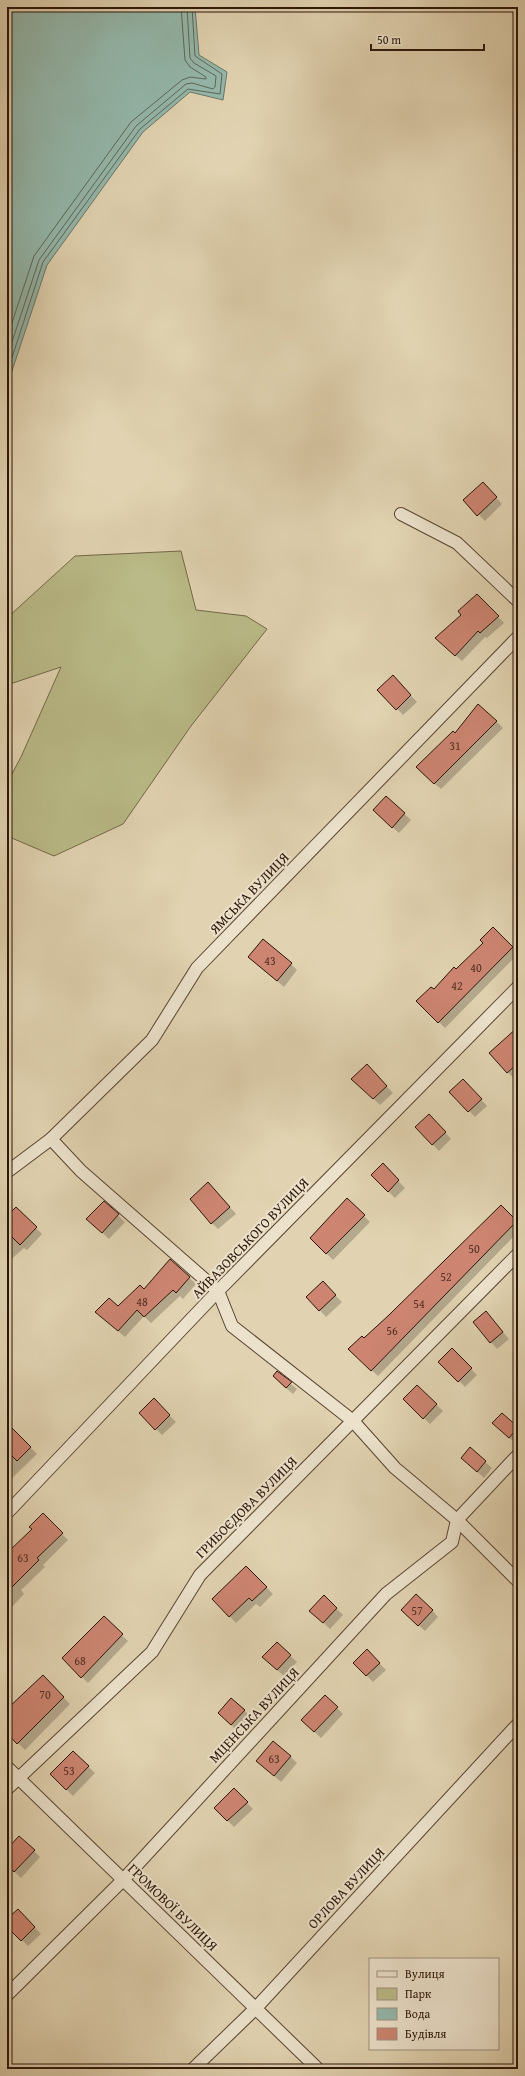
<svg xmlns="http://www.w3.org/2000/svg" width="525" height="2076" font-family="'Gentium Book Plus',serif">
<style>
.green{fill:#b9ba87;stroke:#726848}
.water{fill:#94b8ac;stroke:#6a776a}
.shadow{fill:#0003}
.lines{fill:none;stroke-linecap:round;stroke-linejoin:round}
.shore{stroke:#60665a;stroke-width:1}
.building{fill:#cd8572;stroke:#2b1508}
.street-casing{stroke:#584432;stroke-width:14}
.street{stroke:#ece2cc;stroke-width:12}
.labels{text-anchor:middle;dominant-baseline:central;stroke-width:4;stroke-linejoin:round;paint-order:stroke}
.number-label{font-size:12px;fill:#543122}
.street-label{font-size:14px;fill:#2b1508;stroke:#ece2cc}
</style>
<rect width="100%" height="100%" fill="#e1d3b1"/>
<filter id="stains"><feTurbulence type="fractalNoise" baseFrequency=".005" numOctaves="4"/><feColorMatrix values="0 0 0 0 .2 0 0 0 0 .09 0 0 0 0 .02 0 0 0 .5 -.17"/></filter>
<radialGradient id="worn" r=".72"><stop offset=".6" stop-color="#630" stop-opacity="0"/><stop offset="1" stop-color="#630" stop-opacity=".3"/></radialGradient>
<!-- green -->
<polygon class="green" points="181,551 196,610 246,616 267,629 191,726 123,824 54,856 7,836 7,783 21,757 61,667 7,685 7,618 75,556"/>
<!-- water -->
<polygon class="water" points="7,7 195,7 199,55 227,72 223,100 190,92 143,132 47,265 7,386"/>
<!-- shadow -->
<g class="shadow">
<polygon points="518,28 518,49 513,29"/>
<polygon points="483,483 502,504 485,521 464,500"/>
<polygon points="477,595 504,623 487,638 485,637 462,661 443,645"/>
<polygon points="518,672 518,678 515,675"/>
<polygon points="399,683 417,702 403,715 379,690"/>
<polygon points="496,721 503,728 441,789 423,774 455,734"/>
<polygon points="386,797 411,820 399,833 380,816"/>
<polygon points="493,929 518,954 445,1028 418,1001 434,990 484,943"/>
<polygon points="249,957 291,964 297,970 284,987"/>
<polygon points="518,1021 518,1075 514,1078 507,1072 517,1029 513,1025"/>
<polygon points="367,1066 393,1093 380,1105 353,1079"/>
<polygon points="463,1080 487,1106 475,1117 450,1092"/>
<polygon points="435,1121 451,1139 439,1151 432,1144"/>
<polygon points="383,1165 405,1188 395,1198 372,1175"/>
<polygon points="215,1190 236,1214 218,1229 212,1223"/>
<polygon points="347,1200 370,1222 333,1260 311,1238"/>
<polygon points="104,1202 125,1222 109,1239 94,1225"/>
<polygon points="501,1206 518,1223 518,1232 378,1376 350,1349 390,1316"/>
<polygon points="16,1208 42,1234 27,1250 24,1248 7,1263 7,1217"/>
<polygon points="171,1261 196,1284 183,1299 180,1296 151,1323 144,1316 125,1337 103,1318 144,1291"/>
<polygon points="323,1283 342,1302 326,1317 308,1297"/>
<polygon points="518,1285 518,1291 515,1288"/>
<polygon points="486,1313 509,1339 497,1349 491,1342"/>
<polygon points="452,1350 477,1375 465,1387 440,1362"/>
<polygon points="277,1373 297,1389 293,1394 280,1383"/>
<polygon points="417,1386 443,1411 430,1424 404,1399"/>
<polygon points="154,1400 176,1422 162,1435 140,1413"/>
<polygon points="502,1414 518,1429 518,1442 516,1444 500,1429"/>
<polygon points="12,1429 37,1454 7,1483 7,1433"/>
<polygon points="470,1448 492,1468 484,1478 469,1464"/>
<polygon points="43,1515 68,1540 43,1565 45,1567 21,1590 24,1594 9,1610 7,1608 7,1554 33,1529"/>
<polygon points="246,1567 273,1594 260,1607 256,1604 236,1623 213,1599"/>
<polygon points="324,1596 343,1615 330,1629 317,1617"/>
<polygon points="432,1610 438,1617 425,1631 409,1617"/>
<polygon points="104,1618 128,1641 88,1683 63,1658"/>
<polygon points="277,1643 297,1662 284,1676 270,1664"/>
<polygon points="367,1651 386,1670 373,1682 354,1663"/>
<polygon points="43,1677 70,1704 25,1750 7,1732 7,1710"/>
<polygon points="325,1696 343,1714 321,1738 302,1720"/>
<polygon points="244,1710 251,1717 238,1731 225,1720"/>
<polygon points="73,1752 95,1773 73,1796 51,1774"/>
<polygon points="290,1756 297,1763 281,1782 264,1767"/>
<polygon points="234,1789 253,1809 234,1827 215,1808"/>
<polygon points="7,1850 34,1851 40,1857 21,1878 7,1865"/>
<polygon points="18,1910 41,1934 28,1946 7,1925 7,1920"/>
<polygon points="7,2057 12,2062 7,2068"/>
</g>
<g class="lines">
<!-- shore -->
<g class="shore">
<polyline points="7,338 34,256 131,122 182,80 190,77 206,79 206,77 190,67 185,60 181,7"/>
<polyline points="7,357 39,260 136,126 186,84 192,83 213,89 215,87 216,76 194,63 190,58 187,7"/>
<polyline points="7,373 43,262 140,129 188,89 220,94 222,74 195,56 192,7"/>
</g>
</g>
<!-- building -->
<g class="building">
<polygon points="483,482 497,497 477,516 463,500"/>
<polygon points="477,594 499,616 480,633 478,631 455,656 435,638 461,615 458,611"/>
<polygon points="393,675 411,695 396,710 377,690"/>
<polygon points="478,704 497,721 434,784 416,767 453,731 455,733"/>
<polygon points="386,796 405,813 392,828 373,810"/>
<polygon points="493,927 513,947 438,1023 416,1001 431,987 434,989 454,967 456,969 483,943 480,940"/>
<polygon points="263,939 292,963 277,981 248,957"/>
<polygon points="518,1027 518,1063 507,1073 489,1053"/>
<polygon points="367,1064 387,1086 373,1099 351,1079"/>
<polygon points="463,1079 482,1099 468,1112 449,1092"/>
<polygon points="429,1114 446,1132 432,1145 415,1127"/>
<polygon points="383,1163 399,1180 388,1192 371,1175"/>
<polygon points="208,1182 230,1207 211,1224 190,1199"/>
<polygon points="347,1198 365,1215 326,1254 310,1238"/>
<polygon points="104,1201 119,1214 102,1233 86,1219"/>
<polygon points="501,1205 517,1221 371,1371 348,1349 362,1336 364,1338 389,1315"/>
<polygon points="16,1207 37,1227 20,1245 7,1232 7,1216"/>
<polygon points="170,1259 190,1277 176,1293 173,1290 144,1317 137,1310 118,1331 95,1312 109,1298 118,1306 140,1285 144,1289"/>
<polygon points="323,1281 336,1295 319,1311 306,1297"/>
<polygon points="486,1311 503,1332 490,1343 473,1322"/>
<polygon points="452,1348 472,1368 458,1382 438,1362"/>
<polygon points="277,1371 292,1382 286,1388 273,1376"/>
<polygon points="417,1385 437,1404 423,1419 403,1399"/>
<polygon points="154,1398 170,1415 155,1430 139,1413"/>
<polygon points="502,1413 518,1427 509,1438 492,1423"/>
<polygon points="7,1423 31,1447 17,1461 7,1451"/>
<polygon points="470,1447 486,1461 477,1472 461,1458"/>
<polygon points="43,1513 63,1533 37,1558 39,1560 7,1592 7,1553 32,1529 29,1527"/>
<polygon points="246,1566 267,1587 252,1601 249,1598 229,1617 212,1599"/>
<polygon points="416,1594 433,1610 418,1626 401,1610"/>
<polygon points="324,1595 337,1608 323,1623 309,1611"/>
<polygon points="104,1616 123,1634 81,1678 62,1658"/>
<polygon points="277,1642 291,1655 277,1670 262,1657"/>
<polygon points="367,1649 380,1663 366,1676 353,1663"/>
<polygon points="43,1675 64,1697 17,1744 7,1733 7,1709"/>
<polygon points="325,1695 338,1707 314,1732 301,1720"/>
<polygon points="231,1698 245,1710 231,1725 218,1713"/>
<polygon points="273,1741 291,1756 274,1776 256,1761"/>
<polygon points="73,1751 89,1766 66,1790 50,1774"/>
<polygon points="234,1788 248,1802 227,1821 214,1808"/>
<polygon points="19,1836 35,1850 14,1872 7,1865 7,1849"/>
<polygon points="18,1909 35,1927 21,1941 7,1927 7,1919"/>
</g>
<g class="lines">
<defs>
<g id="street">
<polyline points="401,514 457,543 518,601"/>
<polyline points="51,1139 81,1171 218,1291 232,1326 353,1421 395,1468 457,1520 518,1581"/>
<polyline points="7,1172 51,1139 152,1040 197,968 518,637"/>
<polyline points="7,1513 218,1291 518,987"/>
<polyline points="7,1767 318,2069"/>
<polyline points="7,1789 152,1652 200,1575 518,1254"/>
<polyline points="7,1995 123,1880 386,1594 452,1542 457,1520 518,1455"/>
<polyline points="193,2069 256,2008 518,1724"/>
</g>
</defs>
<!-- street casing -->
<use href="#street" class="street-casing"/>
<!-- street -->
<use href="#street" class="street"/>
</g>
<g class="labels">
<!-- number labels -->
<g class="number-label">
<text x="455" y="745">31</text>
<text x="270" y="960">43</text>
<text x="476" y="967">40</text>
<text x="457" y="985">42</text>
<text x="474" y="1248">50</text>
<text x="446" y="1276">52</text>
<text x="142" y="1301">48</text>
<text x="419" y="1303">54</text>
<text x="392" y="1330">56</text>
<text x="23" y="1557">63</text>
<text x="417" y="1610">57</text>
<text x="80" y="1660">68</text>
<text x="45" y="1694">70</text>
<text x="274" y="1758">63</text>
<text x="69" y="1770">53</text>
</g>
<!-- street labels -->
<g class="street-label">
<text transform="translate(249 893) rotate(-46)">ЯМСЬКА ВУЛИЦЯ</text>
<text transform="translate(250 1238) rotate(-46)">АЙВАЗОВСЬКОГО ВУЛИЦЯ</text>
<text transform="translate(246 1507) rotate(-45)">ГРИБОЄДОВА ВУЛИЦЯ</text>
<text transform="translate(254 1715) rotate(-47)">МЦЕНСЬКА ВУЛИЦЯ</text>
<text transform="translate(346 1888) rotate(-47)">ОРЛОВА ВУЛИЦЯ</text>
<text transform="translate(173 1907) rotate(44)">ГРОМОВОЇ ВУЛИЦЯ</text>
</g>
</g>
<!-- margin -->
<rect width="525" height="2076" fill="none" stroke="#e1d3b1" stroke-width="24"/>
<rect x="8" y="8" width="509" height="2060" fill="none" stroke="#2b1508" stroke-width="2"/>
<rect x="12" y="12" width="501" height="2052" fill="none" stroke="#2b1508"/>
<!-- legend -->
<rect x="369" y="1958" width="130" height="92" fill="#ece2cc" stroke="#9f907e"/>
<rect x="377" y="1971" width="20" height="6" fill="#ece2cc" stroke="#9f907e"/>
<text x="405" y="1978" font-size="12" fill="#2b1508">Вулиця</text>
<rect x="377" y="1988" width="20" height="12" fill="#b9ba87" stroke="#9f907e"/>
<text x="405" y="1998" font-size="12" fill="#2b1508">Парк</text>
<rect x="377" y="2008" width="20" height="12" fill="#94b8ac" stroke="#9f907e"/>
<text x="405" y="2018" font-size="12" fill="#2b1508">Вода</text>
<rect x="377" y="2028" width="20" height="12" fill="#cd8572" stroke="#9f907e"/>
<text x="405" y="2038" font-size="12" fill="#2b1508">Будівля</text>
<!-- scale -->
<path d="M371 44v6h113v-6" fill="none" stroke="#2b1508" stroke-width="2"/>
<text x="377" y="44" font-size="12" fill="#2b1508" stroke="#ece2cc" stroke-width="3" paint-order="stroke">50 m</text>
<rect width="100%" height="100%" filter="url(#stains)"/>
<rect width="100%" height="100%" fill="url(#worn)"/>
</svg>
